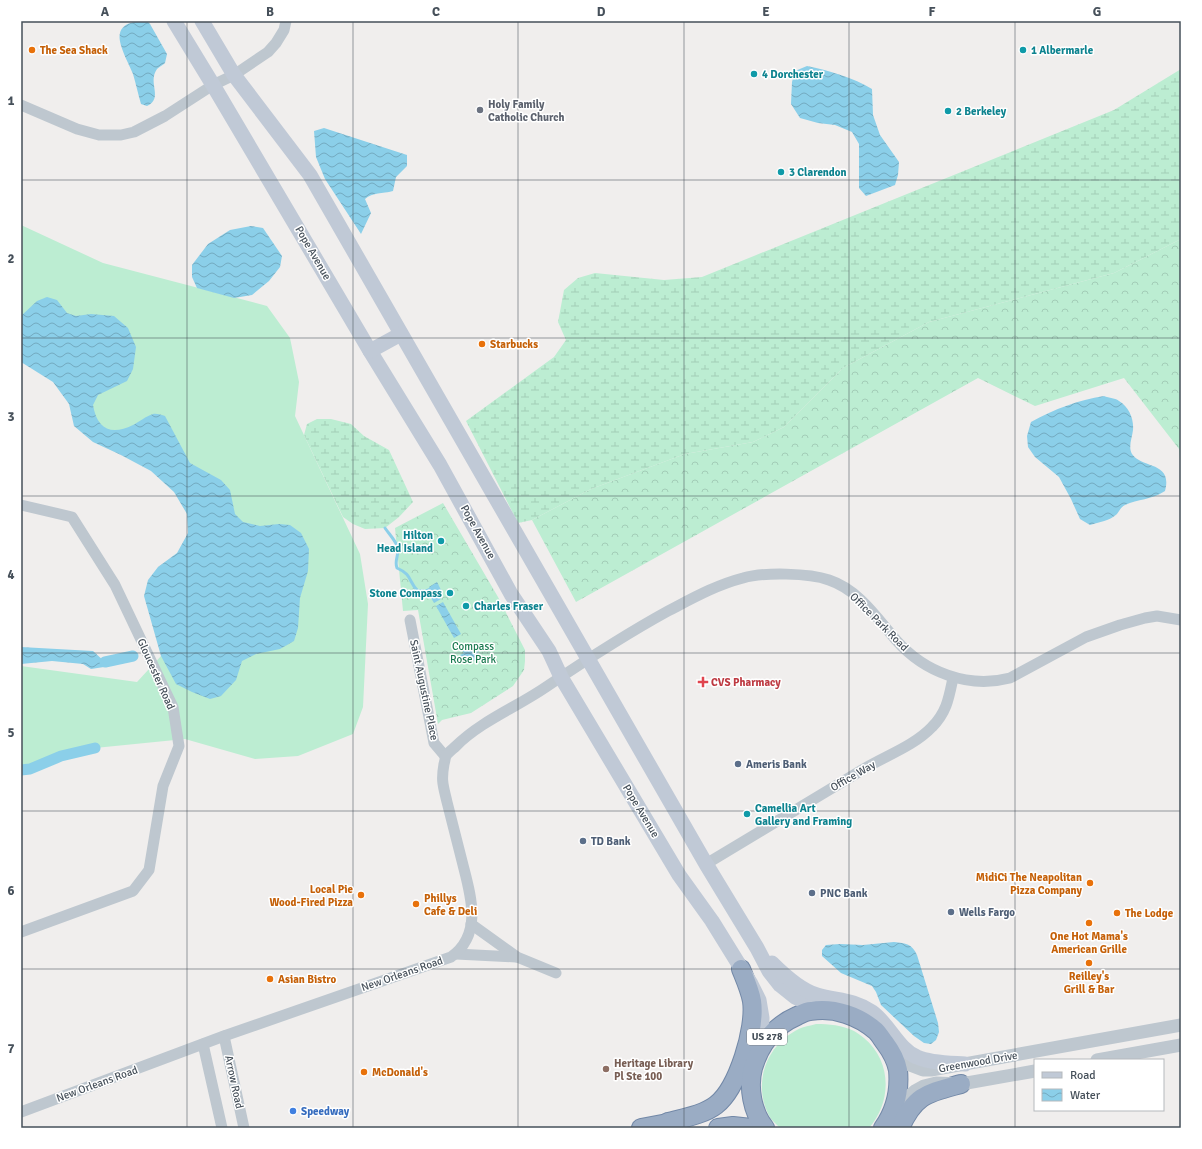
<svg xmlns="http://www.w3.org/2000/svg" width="1202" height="1149" font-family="Signika,sans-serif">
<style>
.grass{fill:#bcedd2}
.forest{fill:url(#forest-crowns)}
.wetland{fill:url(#wetland-marsh)}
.water{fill:url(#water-waves)}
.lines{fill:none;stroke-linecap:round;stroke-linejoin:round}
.stream{stroke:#8bcfe9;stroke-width:3}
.canal{stroke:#8bcfe9;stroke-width:11}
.trunk-casing{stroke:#7288a7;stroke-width:20}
.minor{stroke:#bec7cf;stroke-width:11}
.tertiary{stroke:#bec7cf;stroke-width:13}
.secondary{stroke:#c0c9d6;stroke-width:15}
.trunk{stroke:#9aacc4;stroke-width:18}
.grid{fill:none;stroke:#46505a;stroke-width:1;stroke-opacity:0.55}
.food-dot{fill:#e8710a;stroke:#fff;stroke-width:1.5}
.culture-dot{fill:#0f9aa8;stroke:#fff;stroke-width:1.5}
.worship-dot{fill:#6b7280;stroke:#fff;stroke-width:1.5}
.health-dot{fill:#e0444e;stroke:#fff;stroke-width:1.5}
.service-dot{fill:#5c6f8a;stroke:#fff;stroke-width:1.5}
.education-dot{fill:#8d6e63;stroke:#fff;stroke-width:1.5}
.shop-dot{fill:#3f7fe0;stroke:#fff;stroke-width:1.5}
.labels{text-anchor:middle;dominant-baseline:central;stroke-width:3;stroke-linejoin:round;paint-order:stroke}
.shield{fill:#fff;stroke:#7e848c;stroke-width:1}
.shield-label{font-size:10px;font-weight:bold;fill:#46505a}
.food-label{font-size:11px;font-weight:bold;fill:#c56008;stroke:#fff;text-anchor:start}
.culture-label{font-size:11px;font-weight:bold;fill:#0d838f;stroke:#fff;text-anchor:start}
.worship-label{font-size:11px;font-weight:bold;fill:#5b616d;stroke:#fff;text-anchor:start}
.street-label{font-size:11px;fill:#46505a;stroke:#fff}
.park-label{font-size:11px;fill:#19794f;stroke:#fff}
.health-label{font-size:11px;font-weight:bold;fill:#be3a42;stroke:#fff;text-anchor:start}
.service-label{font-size:11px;font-weight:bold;fill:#4e5e75;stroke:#fff;text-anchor:start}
.education-label{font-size:11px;font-weight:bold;fill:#785e54;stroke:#fff;text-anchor:start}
.shop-label{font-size:11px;font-weight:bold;fill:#366cbe;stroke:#fff;text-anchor:start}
.neatline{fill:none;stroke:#46505a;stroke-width:1.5}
.grid-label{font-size:13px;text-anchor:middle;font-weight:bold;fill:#46505a}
</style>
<defs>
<pattern id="forest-crowns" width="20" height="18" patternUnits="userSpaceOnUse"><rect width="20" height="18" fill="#bcedd2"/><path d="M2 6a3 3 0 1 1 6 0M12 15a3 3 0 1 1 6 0" fill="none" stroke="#a3cdb7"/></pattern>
<pattern id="wetland-marsh" width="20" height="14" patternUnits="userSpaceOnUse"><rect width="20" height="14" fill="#bcedd2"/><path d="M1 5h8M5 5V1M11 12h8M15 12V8" fill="none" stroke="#a3cdb7"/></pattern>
<pattern id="water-waves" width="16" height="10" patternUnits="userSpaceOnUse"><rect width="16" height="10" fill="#8bcfe9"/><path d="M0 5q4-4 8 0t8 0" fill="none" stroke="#73aac0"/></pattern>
</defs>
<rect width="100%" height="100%" fill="#f0eeed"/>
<!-- grass -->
<g class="grass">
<polygon points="21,225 103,263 267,306 290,338 299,382 295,416 360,554 368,604 363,707 353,734 298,756 255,759 185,739 95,748 61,756 30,769 21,770 21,666 137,682 161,656 213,504 90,432 73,370 21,355"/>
<path d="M 816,1024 C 829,1024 842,1025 854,1031 C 858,1033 861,1036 864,1038 C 892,1061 892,1102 869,1128 L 780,1128 C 777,1125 774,1122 771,1119 C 752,1088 764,1048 795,1031 C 801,1027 809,1026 816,1024 Z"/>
</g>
<!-- forest -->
<g class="forest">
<polygon points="1181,239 1181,470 1179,449 1124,378 1035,406 978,378 576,602 532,520 591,489 685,454 753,442 784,427 843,368 929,322 1114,273"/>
<polygon points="443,503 498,597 525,650 525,661 524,670 513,686 471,713 442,720 438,724 418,610 403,611 395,528"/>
</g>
<!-- wetland -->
<g class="wetland">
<polygon points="1181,69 1181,239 1114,273 929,322 843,368 784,427 753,442 685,454 591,489 532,520 518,523 466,421 554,357 566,340 558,322 564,290 578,278 595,273 664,280 702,277 1114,110"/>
<polygon points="317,419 331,419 351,424 364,436 389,450 413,502 399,517 385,528 365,529 353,524 343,517 304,435 307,424"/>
</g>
<!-- water -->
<g class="water">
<path d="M 147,21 L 150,24 L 167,54 L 165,63 C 163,65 159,67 157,69 C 147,83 164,98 147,106 L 141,104 C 138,94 136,84 133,74 C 129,64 117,43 120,33 C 123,22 137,21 147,21 Z"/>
<path d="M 807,66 C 828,70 854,78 872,89 L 873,115 L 880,135 L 899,162 L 898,175 L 895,185 L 866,196 L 859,188 L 859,144 L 852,132 L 835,125 L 818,123 L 800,118 L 791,104 L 792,82 L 795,71 Z"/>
<path d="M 324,128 L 407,155 L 407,166 L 396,177 L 393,191 C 382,194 373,192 365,199 L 371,213 L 361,234 L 325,179 L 316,157 L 314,131 Z"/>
<polygon points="251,226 263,228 282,256 280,267 269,281 252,295 234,298 197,288 192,277 192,265 208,244 230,230"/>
<path d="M 47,297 L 57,300 L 67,313 L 76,316 L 91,314 L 114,316 L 128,328 L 136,347 L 133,369 L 127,381 L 98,395 L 93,405 C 97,429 111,436 133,425 C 139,422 146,416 153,414 C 156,413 162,415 165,416 L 190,463 L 221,480 L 230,490 L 235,514 L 243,522 L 260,526 L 279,524 L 290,525 L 301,533 L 309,549 L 308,571 L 300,598 L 298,628 L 294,641 L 280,649 L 256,654 L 242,661 L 236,680 L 221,696 L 210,699 L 192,692 L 176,684 L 161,656 L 144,596 L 148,580 L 158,567 L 177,553 L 188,533 L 187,514 L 174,492 L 151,471 L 121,455 L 93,442 L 74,426 L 69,404 L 53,382 L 21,362 L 21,316 L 37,301 Z"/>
<path d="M 1104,396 C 1109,398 1116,398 1119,401 C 1129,407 1134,419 1133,430 C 1132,438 1128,447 1132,454 C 1142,469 1173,461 1165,491 C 1151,500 1138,499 1125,505 C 1121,507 1120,510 1117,514 C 1110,521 1099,522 1090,525 L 1080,519 L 1071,499 L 1059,477 L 1035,457 L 1028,447 L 1027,436 L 1031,422 C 1055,409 1078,400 1104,396 Z"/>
<polygon points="437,582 441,590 437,593 441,599 434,603 428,593 431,591 429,587"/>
<polygon points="443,602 461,634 454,638 436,606"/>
<polygon points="474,643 479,651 477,652 480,657 472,661 469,656 463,659 460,655 464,653 461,648 466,645 467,647"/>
<polygon points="21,647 93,651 105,662 104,667 91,669 83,664 52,661 21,664"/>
<path d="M 894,942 C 906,943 912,944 917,955 L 938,1023 L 939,1032 L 936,1040 L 931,1044 L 924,1043 L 914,1036 L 881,1005 L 876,992 L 872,986 L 841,973 L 822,956 L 822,950 L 826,945 L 840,944 L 863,945 Z"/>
</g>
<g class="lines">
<!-- stream -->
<path class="stream" d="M 385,528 C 389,534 396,541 398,548 C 399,555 394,561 397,568 C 413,575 408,582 418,591 L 426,591 L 430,589"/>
<!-- canal -->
<g class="canal">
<polyline points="105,662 133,656"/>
<polyline points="21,770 30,769 61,756 95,748"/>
</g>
<defs>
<g id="trunk">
<path d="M 668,1122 C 683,1118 703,1115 716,1105 C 738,1088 756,1028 752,1001 C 750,990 745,979 741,969"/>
<polyline points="641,1128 678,1121"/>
<polyline points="718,1128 733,1126 751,1128"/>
<path d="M 765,1128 C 752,1112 748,1087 753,1068 C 760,1044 774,1026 797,1016 C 801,1014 806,1011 811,1011 C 834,1007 859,1016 876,1031 C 879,1034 882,1039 885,1043 C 891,1051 896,1060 898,1070 C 900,1091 895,1111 883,1128"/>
<path d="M 900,1128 C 915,1094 928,1093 961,1084"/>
</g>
</defs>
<!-- trunk casing -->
<use href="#trunk" class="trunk-casing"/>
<!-- minor -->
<g class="minor">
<polyline points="21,105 77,129 99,135 121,135 134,132 165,116 213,85 234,75 268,52 276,43 284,30 286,21"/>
<polyline points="21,505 72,517 115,585 173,707 179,746 163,786 149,870 133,891 21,932"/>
<polyline points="410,620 434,743 445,756"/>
<path d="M 706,864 C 758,833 810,801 862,770 C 885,756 914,746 932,727 C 947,712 949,697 953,678"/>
<polyline points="471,924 517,957 556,973"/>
<polyline points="456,954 516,957"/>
<polyline points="224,1036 244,1128"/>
<polyline points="203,1044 222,1128"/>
<path d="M 21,1112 L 224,1036 L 451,957 C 484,934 470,893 462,861 C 457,841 452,822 447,802 C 443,785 441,781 444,764 C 445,761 445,758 446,756 C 448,752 453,749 456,746 C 481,721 517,707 546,687 C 586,660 626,634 668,611 C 693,598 716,585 743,578 C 764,572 809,573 829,580 C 859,590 877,618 896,640 C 924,672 968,689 1010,678 L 1086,637 L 1120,625 L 1145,618 L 1157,616 L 1181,620"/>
</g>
<!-- tertiary -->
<g class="tertiary">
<polyline points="894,1059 923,1070 931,1070 1181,1025"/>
<polyline points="1097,1060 1181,1045"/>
<polyline points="894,1109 915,1091 924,1086 936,1083 961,1084 1035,1071"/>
</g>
<!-- secondary -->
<g class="secondary">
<polyline points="174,21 213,85 370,351 440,465 511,594 549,651 561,677 679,875 712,921 751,984 759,1000 762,1018 761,1048"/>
<polyline points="202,21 234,75 310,175 706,864 757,948 769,971 780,985 795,997 824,1011"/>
<polyline points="370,351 401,334"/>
<path d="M 772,963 C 784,975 800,990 817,995 C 837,1001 853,999 872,1012 C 889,1024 898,1049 917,1057 C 930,1063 951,1063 965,1064"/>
</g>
<!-- trunk -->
<use href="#trunk" class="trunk"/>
</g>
<!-- grid -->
<path class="grid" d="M 187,21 L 187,1128M 353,21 L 353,1128M 518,21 L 518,1128M 684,21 L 684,1128M 849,21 L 849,1128M 1015,21 L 1015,1128M 21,180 L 1181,180M 21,338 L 1181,338M 21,496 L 1181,496M 21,653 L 1181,653M 21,811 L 1181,811M 21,969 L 1181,969"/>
<!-- markers -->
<g class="food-dot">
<circle cx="32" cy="50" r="4"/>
<circle cx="482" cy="344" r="4"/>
<circle cx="1090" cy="883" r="4"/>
<circle cx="361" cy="895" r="4"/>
<circle cx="416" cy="904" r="4"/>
<circle cx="1117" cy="913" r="4"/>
<circle cx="1089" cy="923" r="4"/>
<circle cx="1089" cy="963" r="4"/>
<circle cx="270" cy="979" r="4"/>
<circle cx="364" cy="1072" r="4"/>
</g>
<g class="culture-dot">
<circle cx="1023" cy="50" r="4"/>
<circle cx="754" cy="74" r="4"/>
<circle cx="948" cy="111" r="4"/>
<circle cx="781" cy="172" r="4"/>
<circle cx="441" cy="541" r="4"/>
<circle cx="450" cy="593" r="4"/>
<circle cx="466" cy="606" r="4"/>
<circle cx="747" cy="814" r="4"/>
</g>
<circle class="worship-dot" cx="480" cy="110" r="4"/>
<path class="health-dot" d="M701 676h4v4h4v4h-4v4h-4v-4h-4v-4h4z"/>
<g class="service-dot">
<circle cx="738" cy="764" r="4"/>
<circle cx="583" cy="841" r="4"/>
<circle cx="812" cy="893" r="4"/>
<circle cx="951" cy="912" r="4"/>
</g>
<circle class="education-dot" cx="606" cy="1069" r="4"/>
<circle class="shop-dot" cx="293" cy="1111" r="4"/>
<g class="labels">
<!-- shield labels -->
<rect class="shield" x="747" y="1029" width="40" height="16" rx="3"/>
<g class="shield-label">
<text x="767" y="1037">US 278</text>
</g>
<!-- food labels -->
<g class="food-label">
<text x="40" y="50">The Sea Shack</text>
<text x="490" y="344">Starbucks</text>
<text x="1082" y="877" text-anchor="end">MidiCi The Neapolitan<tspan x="1082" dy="13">Pizza Company</tspan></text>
<text x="353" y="889" text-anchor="end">Local Pie<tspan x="353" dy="13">Wood-Fired Pizza</tspan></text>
<text x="424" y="898">Phillys<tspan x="424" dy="13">Cafe &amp; Deli</tspan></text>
<text x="1125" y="913">The Lodge</text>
<text x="1089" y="936" text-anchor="middle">One Hot Mama's<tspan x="1089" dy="13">American Grille</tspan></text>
<text x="1089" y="976" text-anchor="middle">Reilley's<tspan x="1089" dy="13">Grill &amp; Bar</tspan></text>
<text x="278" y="979">Asian Bistro</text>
<text x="372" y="1072">McDonald's</text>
</g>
<!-- culture labels -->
<g class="culture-label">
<text x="1031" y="50">1 Albermarle</text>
<text x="762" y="74">4 Dorchester</text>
<text x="956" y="111">2 Berkeley</text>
<text x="789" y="172">3 Clarendon</text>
<text x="433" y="535" text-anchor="end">Hilton<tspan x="433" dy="13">Head Island</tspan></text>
<text x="442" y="593" text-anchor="end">Stone Compass</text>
<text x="474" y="606">Charles Fraser</text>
<text x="755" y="808">Camellia Art<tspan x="755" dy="13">Gallery and Framing</tspan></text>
</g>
<!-- worship labels -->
<g class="worship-label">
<text x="488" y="104">Holy Family<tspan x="488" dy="13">Catholic Church</tspan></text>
</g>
<!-- street labels -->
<g class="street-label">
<text transform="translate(313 253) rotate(60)">Pope Avenue</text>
<text transform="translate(478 532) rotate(61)">Pope Avenue</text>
<text transform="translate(879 622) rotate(45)">Office Park Road</text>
<text transform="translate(156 674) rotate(66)">Gloucester Road</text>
<text transform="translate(424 690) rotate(78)">Saint Augustine Place</text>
<text transform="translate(853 776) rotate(-30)">Office Way</text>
<text transform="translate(641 811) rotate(59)">Pope Avenue</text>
<text transform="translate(402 974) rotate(-19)">New Orleans Road</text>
<text transform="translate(978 1062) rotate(-10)">Greenwood Drive</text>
<text transform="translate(234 1082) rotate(78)">Arrow Road</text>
<text transform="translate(97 1084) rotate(-20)">New Orleans Road</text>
</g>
<!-- park labels -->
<g class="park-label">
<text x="473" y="646">Compass<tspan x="473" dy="13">Rose Park</tspan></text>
</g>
<!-- health labels -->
<g class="health-label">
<text x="711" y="682">CVS Pharmacy</text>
</g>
<!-- service labels -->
<g class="service-label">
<text x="746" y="764">Ameris Bank</text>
<text x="591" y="841">TD Bank</text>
<text x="820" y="893">PNC Bank</text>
<text x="959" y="912">Wells Fargo</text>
</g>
<!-- education labels -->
<g class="education-label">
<text x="614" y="1063">Heritage Library<tspan x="614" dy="13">Pl Ste 100</tspan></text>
</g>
<!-- shop labels -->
<g class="shop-label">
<text x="301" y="1111">Speedway</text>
</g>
</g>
<!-- border -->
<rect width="1202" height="1149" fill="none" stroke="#ffffff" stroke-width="44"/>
<!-- legend -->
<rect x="1034" y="1059" width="130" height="52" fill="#ffffff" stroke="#b5b9bd"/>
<rect x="1042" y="1072" width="20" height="6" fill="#c0c9d6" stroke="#b5b9bd"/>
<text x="1070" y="1079" font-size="12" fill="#46505a">Road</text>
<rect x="1042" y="1089" width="20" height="12" fill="url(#water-waves)" stroke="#b5b9bd"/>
<text x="1070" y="1099" font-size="12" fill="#46505a">Water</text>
<rect x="22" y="22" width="1158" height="1105" class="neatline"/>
<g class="grid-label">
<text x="105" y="16">A</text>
<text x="270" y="16">B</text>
<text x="436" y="16">C</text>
<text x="601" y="16">D</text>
<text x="766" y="16">E</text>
<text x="932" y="16">F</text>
<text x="1097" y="16">G</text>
<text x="11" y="105">1</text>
<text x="11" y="263">2</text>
<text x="11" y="421">3</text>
<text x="11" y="579">4</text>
<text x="11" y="737">5</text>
<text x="11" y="895">6</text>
<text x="11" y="1053">7</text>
</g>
</svg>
